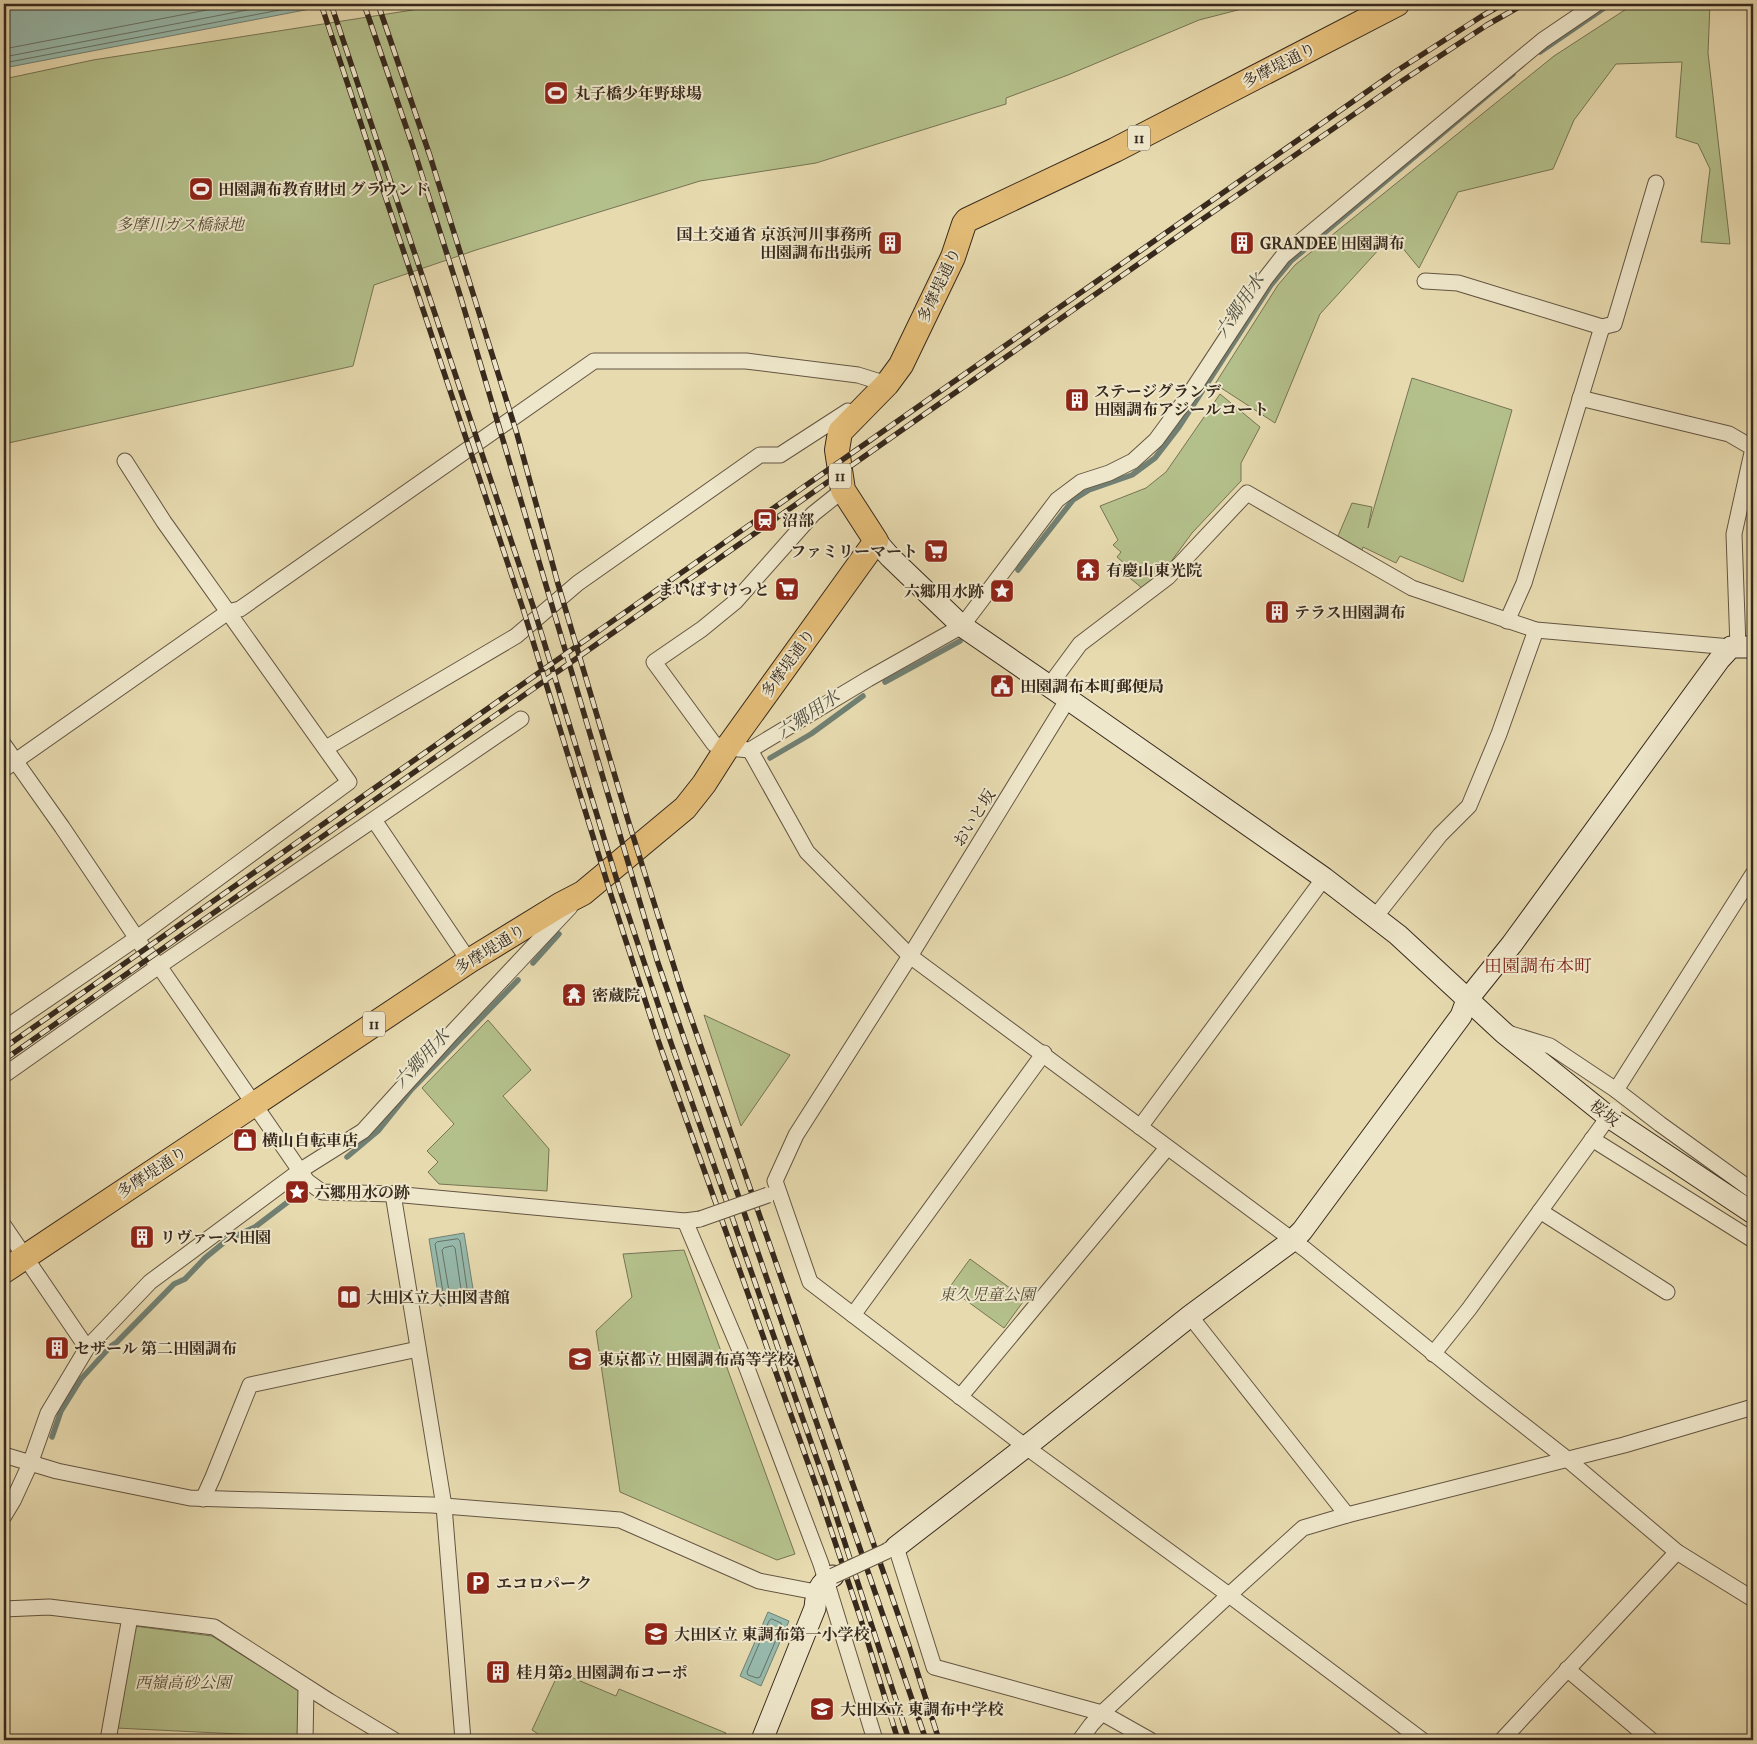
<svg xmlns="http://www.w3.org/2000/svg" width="1757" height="1744" font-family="'IM FELL French Canon','Noto Serif JP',serif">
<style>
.green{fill:#b4c08b;stroke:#767454}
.water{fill:#97baad;stroke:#718073}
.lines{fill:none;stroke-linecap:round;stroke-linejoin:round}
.shore{stroke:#677265;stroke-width:1}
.stream{stroke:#718073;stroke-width:5.5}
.street-casing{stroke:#635542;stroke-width:17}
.secondary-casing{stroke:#37291d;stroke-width:23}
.primary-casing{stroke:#37291d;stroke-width:26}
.street{stroke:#efe7cb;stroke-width:15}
.secondary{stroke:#efe7cb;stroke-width:21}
.primary{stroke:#e4bd78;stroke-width:24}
.rail-casing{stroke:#37291d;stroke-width:5.5}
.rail{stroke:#efe7cb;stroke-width:4;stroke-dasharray:11;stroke-linecap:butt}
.street-bridge-casing{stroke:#635542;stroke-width:17;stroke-linecap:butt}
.street-bridge{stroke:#efe7cb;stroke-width:15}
.labels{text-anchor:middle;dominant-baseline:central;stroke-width:4;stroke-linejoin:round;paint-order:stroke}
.shield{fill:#efe7cb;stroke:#6e6251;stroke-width:1}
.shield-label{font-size:15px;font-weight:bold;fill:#37291d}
.street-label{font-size:16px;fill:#37291d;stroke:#efe7cb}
.poi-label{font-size:16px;font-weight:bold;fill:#37291d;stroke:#efe7cb;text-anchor:start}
.park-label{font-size:16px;font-style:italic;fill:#564f38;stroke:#efe7cb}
.water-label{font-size:18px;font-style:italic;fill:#4f4d41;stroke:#efe7cb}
.neighbourhood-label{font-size:18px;fill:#7a1f14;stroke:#efe7cb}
</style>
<rect width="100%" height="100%" fill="#e7daaf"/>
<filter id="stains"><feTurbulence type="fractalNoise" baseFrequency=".004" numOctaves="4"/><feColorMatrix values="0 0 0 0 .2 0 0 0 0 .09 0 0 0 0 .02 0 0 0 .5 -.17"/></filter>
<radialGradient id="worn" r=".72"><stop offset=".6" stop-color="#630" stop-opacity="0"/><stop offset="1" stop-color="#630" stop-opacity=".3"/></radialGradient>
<!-- green -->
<g class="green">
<polygon points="451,4 1261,4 1199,20 1068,75 1006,98 1006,104 816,163 700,181 476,250 374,285 353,366 4,444 4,79 93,60"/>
<polygon points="1634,4 1710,4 1708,53 1730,244 1701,242 1710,169 1698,144 1676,137 1682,62 1616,64 1574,120 1553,169 1458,192 1419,268 1392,235 1320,314 1275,423 1215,384 1278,285 1295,265 1554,56"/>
<polygon points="1412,378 1512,410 1463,582 1400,556 1396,563 1363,547 1362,550 1338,536 1352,503 1372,507 1368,528"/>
<polygon points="1220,394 1260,427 1241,463 1241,481 1192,533 1167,567 1142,588 1120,570 1125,564 1117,557 1121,552 1113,545 1118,540 1100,506 1146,488 1166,472"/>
<polygon points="704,1015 790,1055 741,1126"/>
<polygon points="488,1020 531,1070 503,1096 549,1149 547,1191 439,1184 428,1172 438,1162 427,1151 454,1124 422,1088"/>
<polygon points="684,1250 795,1554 777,1560 620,1492 596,1331 632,1297 623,1254"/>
<polygon points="970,1259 1025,1299 1004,1328 949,1288"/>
<polygon points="134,1626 212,1636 299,1691 299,1737 116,1728"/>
<polygon points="559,1672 616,1696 619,1689 726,1733 723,1740 547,1740 532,1730"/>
</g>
<!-- water -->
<g class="water">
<polygon points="4,4 336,4 4,68"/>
<polygon points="464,1233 475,1301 440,1306 429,1239"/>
<polygon points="768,1612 789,1621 761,1686 740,1676"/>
</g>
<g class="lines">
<!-- shore -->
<g class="shore">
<polyline points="4,49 238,4"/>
<polyline points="4,57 278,4"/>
<polyline points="4,63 311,4"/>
<polygon points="458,1239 460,1241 468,1295 467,1297 446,1300 444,1298 435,1244 437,1242"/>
<polygon points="453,1246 455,1248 461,1289 460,1292 451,1293 449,1291 442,1250 444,1248"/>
<polygon points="772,1619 781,1623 782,1626 760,1677 757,1678 748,1675 747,1672 769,1621"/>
</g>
<!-- stream -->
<g class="stream">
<polyline points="1540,52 1610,4"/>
<polyline points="1018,570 1073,500 1089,490 1132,475 1155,458 1179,427 1271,285 1291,261 1513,74"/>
<polyline points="885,682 960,641"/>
<polyline points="770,758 811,734 863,696"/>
<polyline points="533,963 559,934"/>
<polyline points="347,1157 378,1131 411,1090 518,980"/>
<polyline points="52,1437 61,1411 81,1379 111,1346 117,1342 174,1284 185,1279 205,1258 227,1240 255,1227 293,1198"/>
</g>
<defs>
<g id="street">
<polyline points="1425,281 1458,283 1602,327 1614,324 1656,183"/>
<polyline points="1580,398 1729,434 1753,448 1734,534 1738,647"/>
<polyline points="843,490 813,514 735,602 702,629 654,662 714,744 727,748 750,750 868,679 962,626 1057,500 1081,482 1109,473 1133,461 1156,440 1189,395 1265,279 1283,256 1543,40 1596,4"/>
<polyline points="1507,621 1524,583 1602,327"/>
<polyline points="1049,686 1080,644 1168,577 1247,493 1412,588 1536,630 1731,647"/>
<polyline points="1068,699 910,956 796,1135 775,1181 810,1282 1026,1447 1229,1595 1422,1740"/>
<polyline points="4,745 62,827 144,949 159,966 307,1181 322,1192 393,1194 685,1221 700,1219"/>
<polyline points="326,748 516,636 578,583 760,455 780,455 848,411 856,413"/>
<polyline points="750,750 807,852 910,956 1306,1250 1480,1391 1567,1459 1677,1552 1753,1599"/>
<polyline points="4,769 228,612 240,609 594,361 746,361 858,375 887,384"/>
<polyline points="374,820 469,961"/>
<polyline points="1375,917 1440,835 1469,806 1499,734 1536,630"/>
<polyline points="4,1029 137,938 349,782 164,522 125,461"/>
<polyline points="1511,1034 1550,1046 1616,1090 1660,1124 1753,1191"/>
<polyline points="4,1075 159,966 521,719"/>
<polyline points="1616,1090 1753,874"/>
<polyline points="1140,1127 1324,878"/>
<polyline points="1592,1139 1753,1240"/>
<polyline points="393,1194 444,1506 463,1740"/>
<polyline points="1540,1211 1667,1292"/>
<polyline points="685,1221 742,1355 821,1564 875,1740"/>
<polyline points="4,1226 87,1348"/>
<polyline points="853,1315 1044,1053"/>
<polyline points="1190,1316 1347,1515"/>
<polyline points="1433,1354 1469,1309 1604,1123"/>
<polyline points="960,1397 1167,1148"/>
<polyline points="4,1455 57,1471 190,1498 432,1505 620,1520 759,1581 816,1592"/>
<polyline points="203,1499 213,1477 250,1385 418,1349"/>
<polyline points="4,1516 13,1501 30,1464 48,1413 87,1348 150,1282 301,1170 363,1131 451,1034 570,907"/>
<polyline points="888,1550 896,1547 934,1667 1102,1713 1150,1740"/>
<polyline points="4,1609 49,1607 214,1627 329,1701 394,1740"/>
<polyline points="1567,1669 1651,1740"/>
<polyline points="108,1740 130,1617"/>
<polyline points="305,1740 306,1687"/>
<polyline points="1080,1740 1091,1725 1102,1713 1229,1595 1303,1528 1347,1515 1624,1445 1753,1407"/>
<polyline points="1502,1740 1677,1552"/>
</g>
<g id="secondary">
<polyline points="876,541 890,557 962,626 1068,699 1324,878 1398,935 1504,1033 1606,1115 1753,1213"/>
<polyline points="896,1547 1037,1438 1190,1316 1293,1240 1302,1231 1461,1016 1467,1000 1512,944 1719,660 1731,647 1753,647"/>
<path d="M 762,1740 L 815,1608 C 816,1593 819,1583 833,1576"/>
</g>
<polyline id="primary" points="4,1271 469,961 560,905 583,893 685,808 704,784 727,748 876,541 843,490 837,450 840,432 887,384 901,365 953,257 964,224 967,220 1115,150 1397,4"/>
</defs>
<!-- street casing -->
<use href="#street" class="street-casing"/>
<!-- secondary casing -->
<use href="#secondary" class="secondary-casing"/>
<!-- primary casing -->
<use href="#primary" class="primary-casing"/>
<!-- street -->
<use href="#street" class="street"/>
<!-- secondary -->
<use href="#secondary" class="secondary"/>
<!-- primary -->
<use href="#primary" class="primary"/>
<defs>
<g id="rail">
<polyline points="321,4 524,612 611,895 659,1043 818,1491 861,1620 898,1740"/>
<polyline points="331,4 533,606 619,887 670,1040 827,1488 909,1740"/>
<polyline points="364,4 413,147 460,295 657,960 926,1740"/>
<polyline points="378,4 430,156 517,434 558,584 628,820 682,992 909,1646 939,1740"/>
<polyline points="4,1048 1395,72 1482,16 1503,4"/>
<polyline points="4,1060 1187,230 1402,81 1487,25 1524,4"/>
</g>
</defs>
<!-- rail casing -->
<use href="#rail" class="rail-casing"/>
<!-- rail -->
<use href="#rail" class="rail"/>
<defs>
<g id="street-bridge">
<polyline points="1604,1123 1614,1110"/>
<polyline points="700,1219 768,1195"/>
<polyline points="833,1576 887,1551"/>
</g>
</defs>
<!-- street-bridge casing -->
<use href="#street-bridge" class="street-bridge-casing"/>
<!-- street-bridge -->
<use href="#street-bridge" class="street-bridge"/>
</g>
<!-- icons -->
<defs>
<symbol id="stadium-square" viewBox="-11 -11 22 22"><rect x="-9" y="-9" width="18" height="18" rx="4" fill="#8f2418" stroke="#efe7cb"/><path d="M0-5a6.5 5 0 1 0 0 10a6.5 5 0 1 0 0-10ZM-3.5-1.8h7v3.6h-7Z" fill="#fff"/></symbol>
<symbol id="building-square" viewBox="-11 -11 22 22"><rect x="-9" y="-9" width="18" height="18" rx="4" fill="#8f2418" stroke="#efe7cb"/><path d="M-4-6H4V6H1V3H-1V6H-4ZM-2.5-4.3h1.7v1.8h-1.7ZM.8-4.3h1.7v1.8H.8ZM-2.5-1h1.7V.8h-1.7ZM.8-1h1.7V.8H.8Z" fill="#fff"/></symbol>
<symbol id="station-square" viewBox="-11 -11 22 22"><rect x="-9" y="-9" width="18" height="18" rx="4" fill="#8f2418" stroke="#efe7cb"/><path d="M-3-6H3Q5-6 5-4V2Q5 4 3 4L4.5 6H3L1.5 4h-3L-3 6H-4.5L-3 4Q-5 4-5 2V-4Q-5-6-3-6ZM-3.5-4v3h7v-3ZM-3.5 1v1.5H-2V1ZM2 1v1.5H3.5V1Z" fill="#fff"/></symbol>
<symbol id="supermarket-square" viewBox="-11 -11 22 22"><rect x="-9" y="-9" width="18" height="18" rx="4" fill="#8f2418" stroke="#efe7cb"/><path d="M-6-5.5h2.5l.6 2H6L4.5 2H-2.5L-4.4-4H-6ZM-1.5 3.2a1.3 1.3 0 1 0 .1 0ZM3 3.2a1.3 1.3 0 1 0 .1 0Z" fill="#fff"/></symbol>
<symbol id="temple-square" viewBox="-11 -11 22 22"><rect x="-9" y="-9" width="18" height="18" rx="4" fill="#8f2418" stroke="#efe7cb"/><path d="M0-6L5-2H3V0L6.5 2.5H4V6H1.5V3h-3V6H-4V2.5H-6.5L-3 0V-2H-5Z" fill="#fff"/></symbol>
<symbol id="sight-square" viewBox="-11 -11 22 22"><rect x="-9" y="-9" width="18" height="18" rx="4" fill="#8f2418" stroke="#efe7cb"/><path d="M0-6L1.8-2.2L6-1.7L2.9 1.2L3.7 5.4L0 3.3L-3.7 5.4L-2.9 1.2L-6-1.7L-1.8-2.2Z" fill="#fff"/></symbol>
<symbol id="civic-square" viewBox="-11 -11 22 22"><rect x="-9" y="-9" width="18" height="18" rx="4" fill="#8f2418" stroke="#efe7cb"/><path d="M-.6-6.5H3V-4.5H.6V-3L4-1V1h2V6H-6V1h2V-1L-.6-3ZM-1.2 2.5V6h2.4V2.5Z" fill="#fff"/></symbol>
<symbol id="shop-square" viewBox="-11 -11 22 22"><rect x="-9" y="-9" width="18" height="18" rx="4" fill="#8f2418" stroke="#efe7cb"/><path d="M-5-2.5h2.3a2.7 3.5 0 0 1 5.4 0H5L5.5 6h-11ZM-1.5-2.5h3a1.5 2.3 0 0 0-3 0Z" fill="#fff"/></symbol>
<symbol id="library-square" viewBox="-11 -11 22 22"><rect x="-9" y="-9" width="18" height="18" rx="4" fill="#8f2418" stroke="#efe7cb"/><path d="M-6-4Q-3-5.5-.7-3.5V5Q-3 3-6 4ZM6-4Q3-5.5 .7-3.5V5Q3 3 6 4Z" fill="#fff"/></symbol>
<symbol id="school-square" viewBox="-11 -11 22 22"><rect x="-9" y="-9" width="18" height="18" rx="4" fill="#8f2418" stroke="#efe7cb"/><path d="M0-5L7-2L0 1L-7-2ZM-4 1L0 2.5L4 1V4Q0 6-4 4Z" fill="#fff"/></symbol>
<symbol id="parking-square" viewBox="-11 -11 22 22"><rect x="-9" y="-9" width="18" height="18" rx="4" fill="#8f2418" stroke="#efe7cb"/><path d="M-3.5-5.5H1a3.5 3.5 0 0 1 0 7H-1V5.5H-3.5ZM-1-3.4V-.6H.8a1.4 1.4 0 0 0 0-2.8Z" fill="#fff"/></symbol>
</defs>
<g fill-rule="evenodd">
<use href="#stadium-square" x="542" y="79" width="28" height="28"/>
<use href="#stadium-square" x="187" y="175" width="28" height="28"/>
<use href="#building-square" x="876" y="229" width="28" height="28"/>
<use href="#building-square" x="1228" y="229" width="28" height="28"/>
<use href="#building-square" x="1063" y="386" width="28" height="28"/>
<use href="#station-square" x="751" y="506" width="28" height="28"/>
<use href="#supermarket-square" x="922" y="537" width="28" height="28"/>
<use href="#temple-square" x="1074" y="556" width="28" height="28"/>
<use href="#supermarket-square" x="773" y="575" width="28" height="28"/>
<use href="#sight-square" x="988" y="577" width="28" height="28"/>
<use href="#building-square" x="1263" y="598" width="28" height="28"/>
<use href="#civic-square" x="988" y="672" width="28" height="28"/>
<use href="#temple-square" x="560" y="981" width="28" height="28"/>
<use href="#shop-square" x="231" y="1126" width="28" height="28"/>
<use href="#sight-square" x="283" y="1178" width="28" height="28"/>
<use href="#building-square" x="128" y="1223" width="28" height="28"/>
<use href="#library-square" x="335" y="1283" width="28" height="28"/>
<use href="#building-square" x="43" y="1334" width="28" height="28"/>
<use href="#school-square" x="566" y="1345" width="28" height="28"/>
<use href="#parking-square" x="464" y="1569" width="28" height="28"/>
<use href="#school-square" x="642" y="1620" width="28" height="28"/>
<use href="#building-square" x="484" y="1658" width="28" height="28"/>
<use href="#school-square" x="808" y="1695" width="28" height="28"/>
</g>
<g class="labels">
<!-- shield labels -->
<g class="shield">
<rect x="1128" y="125.5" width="22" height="25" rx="4"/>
<rect x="829" y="463.5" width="22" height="25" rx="4"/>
<rect x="363" y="1011.5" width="22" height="25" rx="4"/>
</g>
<g class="shield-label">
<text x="1139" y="138">11</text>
<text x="840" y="476">11</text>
<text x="374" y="1024">11</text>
</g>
<!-- street labels -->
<g class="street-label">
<text transform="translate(1279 65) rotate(-27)">多摩堤通り</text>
<text transform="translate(939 285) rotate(-65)">多摩堤通り</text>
<text transform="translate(788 663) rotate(-54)">多摩堤通り</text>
<text transform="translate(974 818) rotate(-58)">おいと坂</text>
<text transform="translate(490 949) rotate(-32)">多摩堤通り</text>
<text transform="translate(1605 1113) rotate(36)">桜坂</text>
<text transform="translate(152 1172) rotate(-33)">多摩堤通り</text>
</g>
<!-- poi labels -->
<g class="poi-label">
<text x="574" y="93">丸子橋少年野球場</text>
<text x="218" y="189">田園調布教育財団 グラウンド</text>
<text x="872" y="234" text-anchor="end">国土交通省 京浜河川事務所<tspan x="872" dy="18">田園調布出張所</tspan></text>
<text x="1260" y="243">GRANDEE 田園調布</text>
<text x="1094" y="391">ステージグランデ<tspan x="1094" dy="18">田園調布アジールコート</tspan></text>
<text x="782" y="520">沼部</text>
<text x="918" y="551" text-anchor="end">ファミリーマート</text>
<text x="1106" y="570">有慶山東光院</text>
<text x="770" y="589" text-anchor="end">まいばすけっと</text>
<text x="984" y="591" text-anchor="end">六郷用水跡</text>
<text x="1294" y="612">テラス田園調布</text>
<text x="1020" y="686">田園調布本町郵便局</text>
<text x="592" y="995">密蔵院</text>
<text x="262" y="1140">横山自転車店</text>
<text x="314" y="1192">六郷用水の跡</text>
<text x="160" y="1237">リヴァース田園</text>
<text x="366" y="1297">大田区立大田図書館</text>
<text x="74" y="1348">セザール 第二田園調布</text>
<text x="598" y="1359">東京都立 田園調布高等学校</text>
<text x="496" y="1583">エコロパーク</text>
<text x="674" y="1634">大田区立 東調布第一小学校</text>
<text x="516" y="1672">桂月第2 田園調布コーポ</text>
<text x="840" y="1709">大田区立 東調布中学校</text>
</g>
<!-- park labels -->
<g class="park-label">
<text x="180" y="224">多摩川ガス橋緑地</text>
<text x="987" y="1294">東久児童公園</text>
<text x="183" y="1682">西嶺高砂公園</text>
</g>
<!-- water labels -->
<g class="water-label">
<text transform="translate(1240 306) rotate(-56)">六郷用水</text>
<text transform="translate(808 715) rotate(-34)">六郷用水</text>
<text transform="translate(422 1059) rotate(-47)">六郷用水</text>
</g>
<!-- neighbourhood labels -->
<g class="neighbourhood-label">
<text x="1538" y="966">田園調布本町</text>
</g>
</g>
<!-- margin -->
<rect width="1757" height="1744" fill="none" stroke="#e7daaf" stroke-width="20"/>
<rect x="5" y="5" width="1747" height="1734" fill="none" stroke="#37291d" stroke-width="2.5"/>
<rect x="10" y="10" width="1737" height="1724" fill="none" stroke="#37291d"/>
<rect width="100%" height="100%" filter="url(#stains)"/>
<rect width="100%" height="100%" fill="url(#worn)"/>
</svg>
